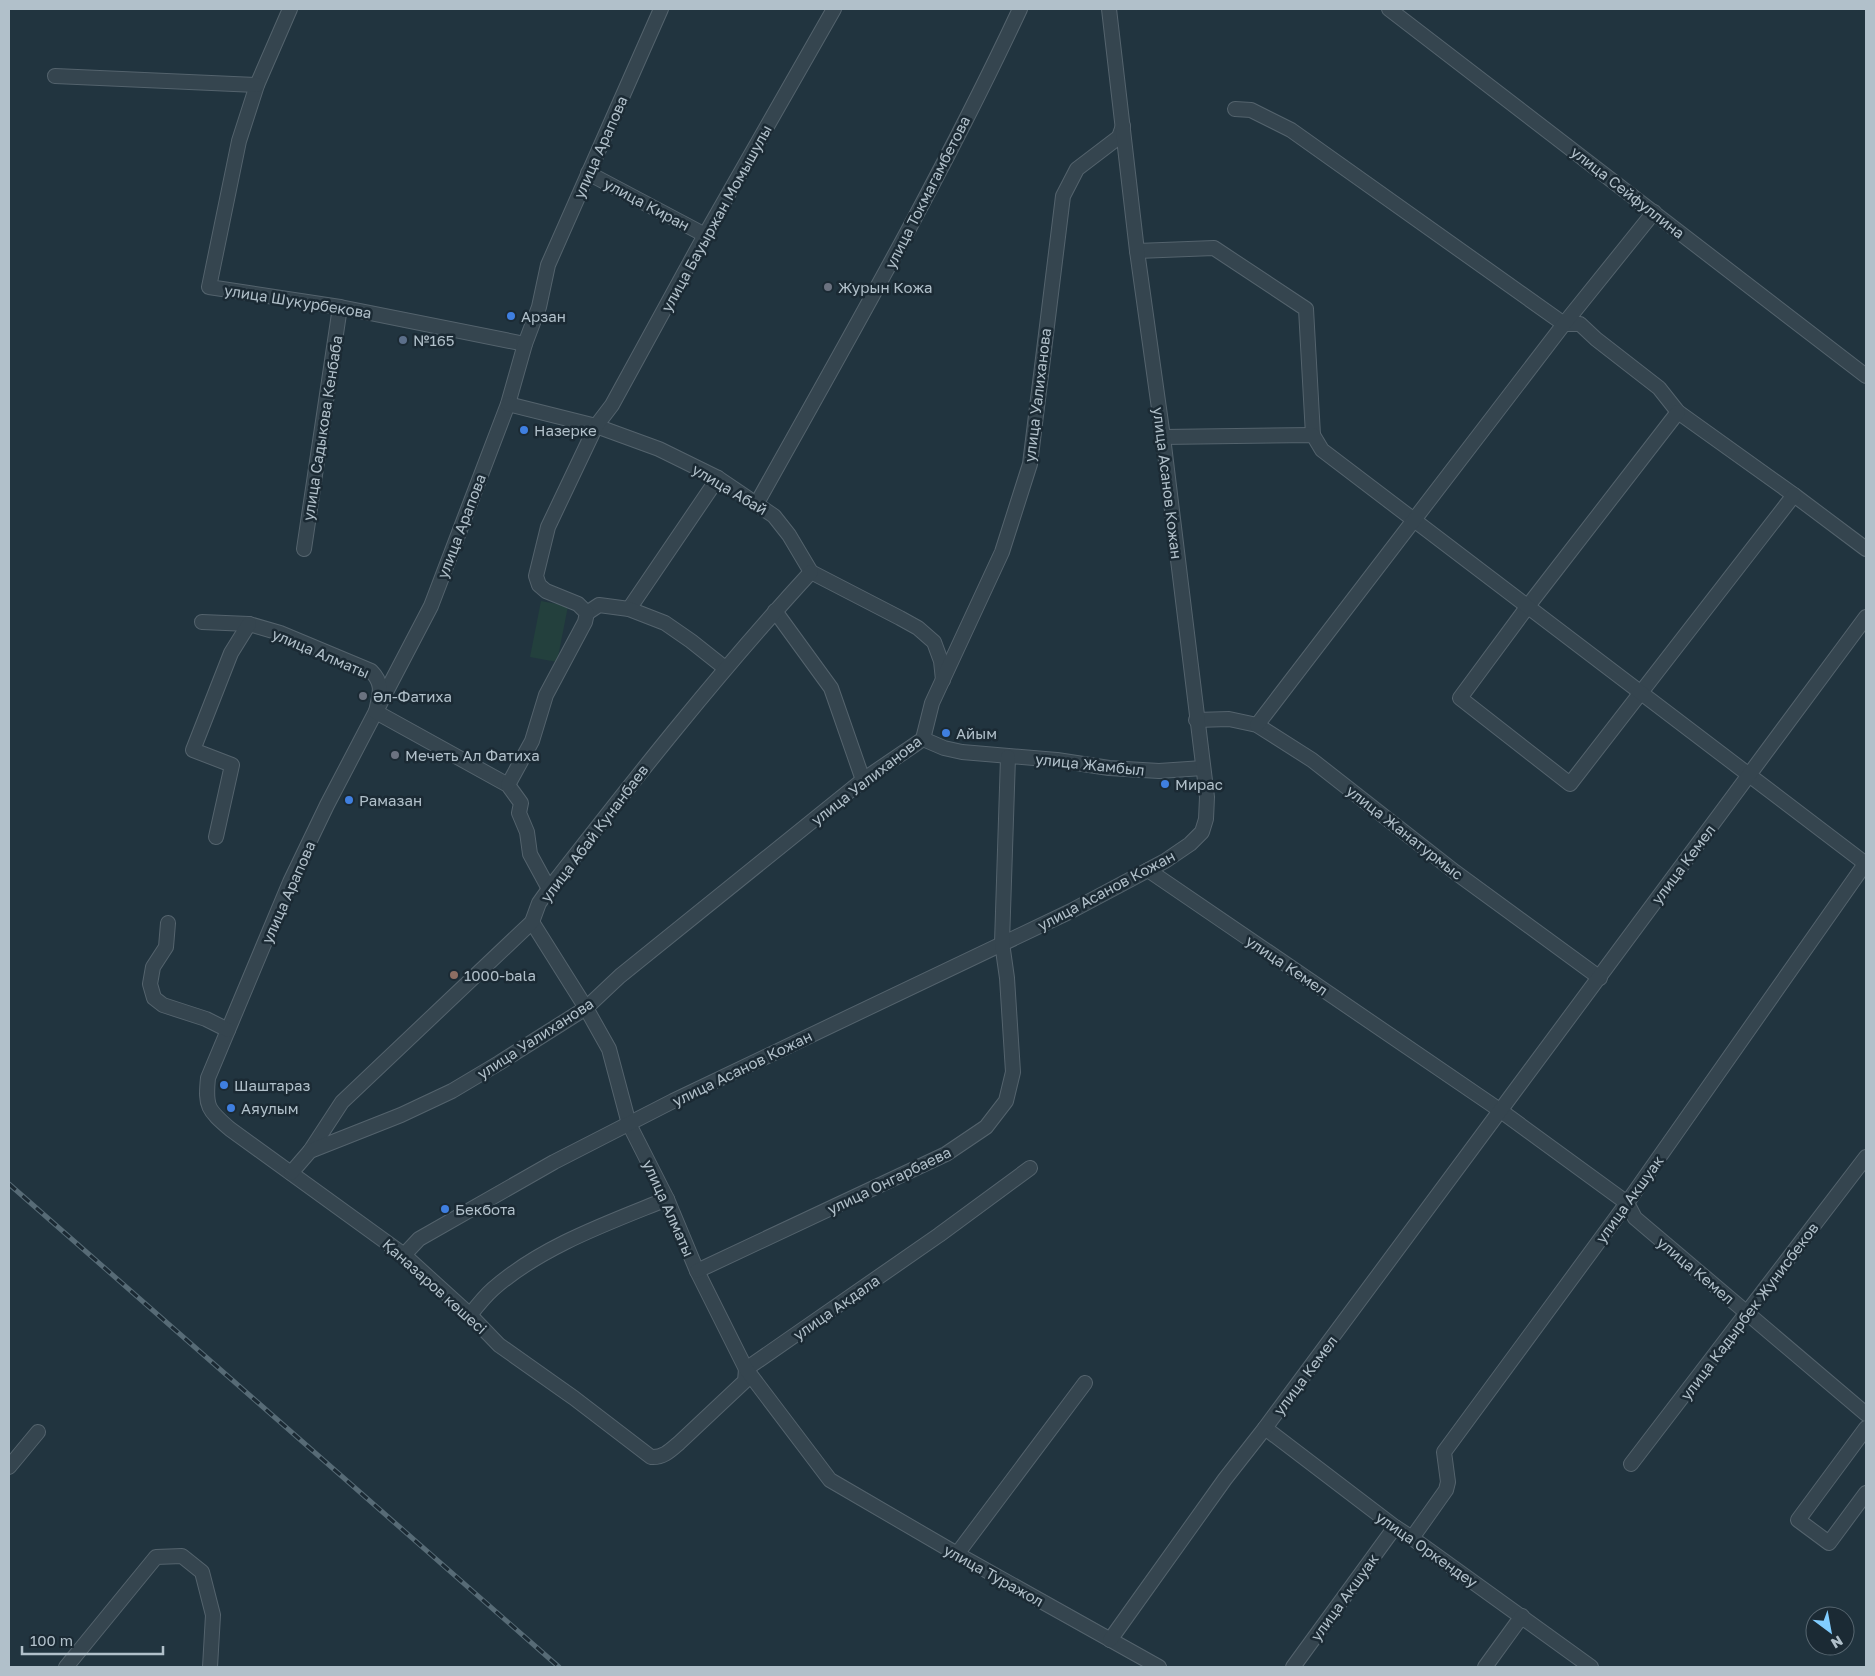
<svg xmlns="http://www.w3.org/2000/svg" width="1875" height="1676" font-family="'Golos Text',sans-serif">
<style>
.grass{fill:#23403d}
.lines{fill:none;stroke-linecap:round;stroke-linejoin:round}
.minor-casing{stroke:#54636d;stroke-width:16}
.minor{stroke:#35454f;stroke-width:14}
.rail-casing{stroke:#576b76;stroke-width:5}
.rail{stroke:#1b2a34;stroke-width:3;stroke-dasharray:9;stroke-linecap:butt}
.worship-dot{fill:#6b7280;stroke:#1b2a34;stroke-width:2}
.shop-dot{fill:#3f7fe0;stroke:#1b2a34;stroke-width:2}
.service-dot{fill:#5c6f8a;stroke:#1b2a34;stroke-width:2}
.education-dot{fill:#8d6e63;stroke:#1b2a34;stroke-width:2}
.labels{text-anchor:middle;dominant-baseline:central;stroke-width:5;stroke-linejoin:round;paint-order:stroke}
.street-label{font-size:15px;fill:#b1c0ca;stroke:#1b2a34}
.poi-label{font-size:15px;fill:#b1c0ca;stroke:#1b2a34;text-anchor:start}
</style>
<rect width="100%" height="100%" fill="#21343f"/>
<!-- grass -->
<polygon class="grass" points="541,601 568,606 557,662 530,657"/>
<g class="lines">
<defs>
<g id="minor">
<polyline points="290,9 257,85 239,141 209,287 340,307 525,344"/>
<path d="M 661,9 L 548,265 L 539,307 L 525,344 L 508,404 L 431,606 L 327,805 L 290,882 L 208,1078 C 205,1107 208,1110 230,1129 L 404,1255 L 470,1315 L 499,1345 L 574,1398 L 651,1457 C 663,1458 671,1450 679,1443 L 745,1381 L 746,1369 L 939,1235 L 1030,1168"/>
<polyline points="1389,9 1866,376"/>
<polyline points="55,76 257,85"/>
<polyline points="1235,109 1251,110 1291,130 1564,324 1580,324 1596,339 1659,388 1678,412 1794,495 1866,549"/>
<polyline points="588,173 705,235"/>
<polyline points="1137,251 1214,248 1306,309 1313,435"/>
<polyline points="508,404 596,426 659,449 718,478 774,516 789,535 811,572 900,618 918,628 934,642 941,661 943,680"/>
<polyline points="1678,412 1528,606 1460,698 1570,784 1794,495"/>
<polyline points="1163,437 1313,435 1322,450 1866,864"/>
<path d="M 757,503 C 848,340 941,178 1020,9"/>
<polyline points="304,549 340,307"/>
<polyline points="629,609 718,478"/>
<polyline points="775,611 831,688 863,780"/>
<polyline points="587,613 599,605 629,609 665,623 691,641 725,668"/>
<path d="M 202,622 L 249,624 L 280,633 L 371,671 C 385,685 379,695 376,712 L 508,785 L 521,803 L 519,813 L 527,832 L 530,854 L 549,889"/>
<polyline points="1196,720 1229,719 1257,725 1312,760 1455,872 1600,978"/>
<polyline points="1257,725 1564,324 1654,212"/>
<polyline points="923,739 944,748 962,752 1057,760 1109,768 1159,771 1203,768"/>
<polyline points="508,785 532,741 546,695 585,622 587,613 578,604 546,591 539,585 536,576 548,527 596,426 612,405 705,235 834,9"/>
<polyline points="216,837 232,765 193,750 231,653 249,624"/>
<polyline points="1148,870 1501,1111 1627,1203 1635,1218 1866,1414"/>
<polyline points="532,922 586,1008 609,1049 629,1124 667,1199 697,1271 746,1369 830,1480 957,1554 1159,1667"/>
<polyline points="168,923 166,947 153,967 150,984 154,998 163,1005 206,1019 228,1030"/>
<path d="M 310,1151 L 342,1102 L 532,922 L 539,903 L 549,889 C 633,781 718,673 811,572"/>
<polyline points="291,1173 310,1151 401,1115 452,1091 499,1063 586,1008 620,976 863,780 923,739 932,703 1002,552 1030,464 1063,196 1077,169 1119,137 1123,126"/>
<polyline points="404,1255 419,1239 554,1162 673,1101 1071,911 1165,861 1190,844 1202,832 1206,819 1207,797 1163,437 1137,251 1109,9"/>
<polyline points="697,1271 946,1154 986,1127 1006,1101 1013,1072 1007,978 1002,943 1008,757"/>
<path d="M 470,1315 C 477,1306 484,1297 493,1289 C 542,1246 608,1223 667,1199"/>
<polyline points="1265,1428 1395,1527 1412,1538 1591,1667"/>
<polyline points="1866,1428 1798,1520 1829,1543 1866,1493"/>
<polyline points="1631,1464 1866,1157"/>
<polyline points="9,1467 38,1432"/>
<polyline points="1412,1538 1446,1490 1448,1482 1444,1452 1627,1203 1865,864"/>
<polyline points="957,1554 1085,1383"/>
<polyline points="1110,1640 1225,1479 1265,1428 1866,617"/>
<polyline points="66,1667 156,1557 182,1556 202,1572 213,1615 210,1667"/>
<polyline points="1293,1667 1395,1527"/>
<polyline points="1485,1667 1522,1616"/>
</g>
</defs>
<!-- minor casing -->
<use href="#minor" class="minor-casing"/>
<!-- minor -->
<use href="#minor" class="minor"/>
<defs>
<polyline id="rail" points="9,1184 559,1667"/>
</defs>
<!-- rail casing -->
<use href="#rail" class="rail-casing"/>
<!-- rail -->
<use href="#rail" class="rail"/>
</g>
<!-- markers -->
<g class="worship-dot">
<circle cx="828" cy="287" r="5"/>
<circle cx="363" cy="696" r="5"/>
<circle cx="395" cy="755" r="5"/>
</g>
<g class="shop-dot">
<circle cx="511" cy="316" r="5"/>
<circle cx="524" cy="430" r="5"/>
<circle cx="946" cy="733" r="5"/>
<circle cx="1165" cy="784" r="5"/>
<circle cx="349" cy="800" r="5"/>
<circle cx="224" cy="1085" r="5"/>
<circle cx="231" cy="1108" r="5"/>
<circle cx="445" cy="1209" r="5"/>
</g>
<circle class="service-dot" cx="403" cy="340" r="5"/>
<circle class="education-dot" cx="454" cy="975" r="5"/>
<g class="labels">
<!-- street labels -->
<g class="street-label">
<text transform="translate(600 147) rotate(-66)">улица Арапова</text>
<text transform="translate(927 192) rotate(-63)">улица Токмагамбетова</text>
<text transform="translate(1628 192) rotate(38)">улица Сейфуллина</text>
<text transform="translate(647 204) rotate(28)">улица Киран</text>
<text transform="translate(716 218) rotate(-61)">улица Бауыржан Момышулы</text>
<text transform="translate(298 301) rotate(9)">улица Шукурбекова</text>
<text transform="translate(1037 395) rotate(-83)">улица Уалиханова</text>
<text transform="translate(322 428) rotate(-81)">улица Садыкова Кенбаба</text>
<text transform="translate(1168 483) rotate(83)">улица Асанов Кожан</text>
<text transform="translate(730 489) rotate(31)">улица Абай</text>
<text transform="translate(461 526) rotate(-69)">улица Арапова</text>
<text transform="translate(321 653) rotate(23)">улица Алматы</text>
<text transform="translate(1090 764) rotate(6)">улица Жамбыл</text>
<text transform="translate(866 780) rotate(-38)">улица Уалиханова</text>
<text transform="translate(1405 832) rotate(38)">улица Жанатурмыс</text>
<text transform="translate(594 833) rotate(-53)">улица Абай Кунанбаев</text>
<text transform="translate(1683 864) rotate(-53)">улица Кемел</text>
<text transform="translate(1106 890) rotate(-28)">улица Асанов Кожан</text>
<text transform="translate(288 892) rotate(-66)">улица Арапова</text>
<text transform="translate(1287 965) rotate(34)">улица Кемел</text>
<text transform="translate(535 1038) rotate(-33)">улица Уалиханова</text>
<text transform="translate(742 1068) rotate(-26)">улица Асанов Кожан</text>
<text transform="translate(889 1180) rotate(-26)">улица Онгарбаева</text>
<text transform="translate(1629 1199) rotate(-54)">улица Акшуак</text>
<text transform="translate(669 1208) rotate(66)">улица Алматы</text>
<text transform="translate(1696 1270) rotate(40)">улица Кемел</text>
<text transform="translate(435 1286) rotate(42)">Қаназаров көшесі</text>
<text transform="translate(836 1307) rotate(-35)">улица Акдала</text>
<text transform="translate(1749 1311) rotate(-53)">улица Кадырбек Жунисбеков</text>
<text transform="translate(1305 1375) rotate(-53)">улица Кемел</text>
<text transform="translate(1427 1549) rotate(35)">улица Оркендеу</text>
<text transform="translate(994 1575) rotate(29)">улица Туражол</text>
<text transform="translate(1344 1597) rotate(-54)">улица Акшуак</text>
</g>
<!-- poi labels -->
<g class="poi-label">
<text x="838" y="287">Журын Кожа</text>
<text x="521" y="316">Арзан</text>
<text x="413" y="340">№165</text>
<text x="534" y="430">Назерке</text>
<text x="373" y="696">Әл-Фатиха</text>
<text x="956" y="733">Айым</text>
<text x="405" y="755">Мечеть Ал Фатиха</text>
<text x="1175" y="784">Мирас</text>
<text x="359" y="800">Рамазан</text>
<text x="464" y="975">1000-bala</text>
<text x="234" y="1085">Шаштараз</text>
<text x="241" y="1108">Аяулым</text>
<text x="455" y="1209">Бекбота</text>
</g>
</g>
<!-- border -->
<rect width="1875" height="1676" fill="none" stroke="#b1c0ca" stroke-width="20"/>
<!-- north arrow -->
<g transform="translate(1830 1631) rotate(148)"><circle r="24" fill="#1b2a34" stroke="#576670"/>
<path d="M0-4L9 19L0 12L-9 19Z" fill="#81cdff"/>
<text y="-8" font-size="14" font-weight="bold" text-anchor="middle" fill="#b1c0ca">N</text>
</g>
<!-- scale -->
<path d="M22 1646v8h141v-8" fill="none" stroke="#b1c0ca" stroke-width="2.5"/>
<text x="30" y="1646" font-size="15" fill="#b1c0ca" stroke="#1b2a34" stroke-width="4" paint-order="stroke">100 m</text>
</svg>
